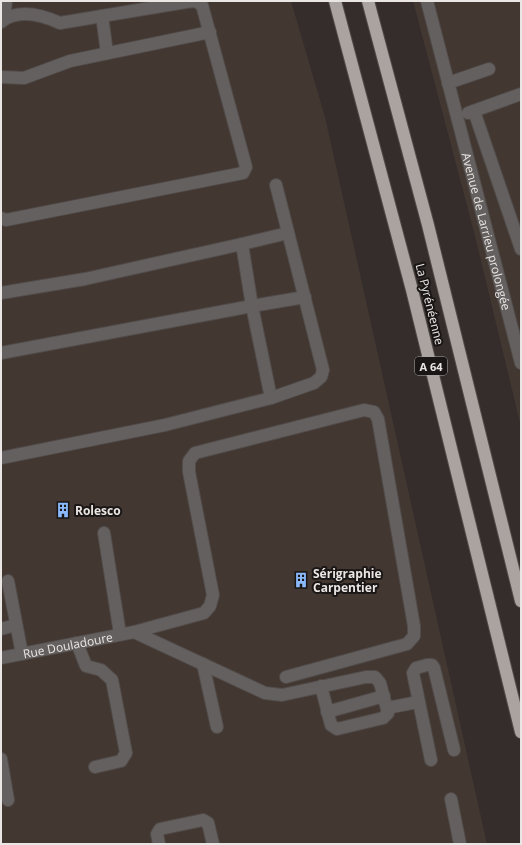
<svg xmlns="http://www.w3.org/2000/svg" width="522" height="845" font-family="'Open Sans',sans-serif">
<style>
.built{fill:#423731}
.lines{fill:none;stroke-linecap:round;stroke-linejoin:round}
.minor-casing{stroke:#514b49;stroke-width:14}
.highway-casing{stroke:#514b49;stroke-width:14}
.minor{stroke:#63605f;stroke-width:12}
.highway{stroke:#aaa39f;stroke-width:12}
.labels{text-anchor:middle;dominant-baseline:central;stroke-width:4;stroke-linejoin:round;paint-order:stroke}
.shield{fill:#191615;stroke:#aba8a6;stroke-width:1}
.shield-label{font-size:11px;font-weight:bold;fill:#eae6e4}
.street-label{font-size:12px;fill:#eae6e4;stroke:#191615}
.poi-label{font-size:12px;font-weight:bold;fill:#eae6e4;stroke:#191615;text-anchor:start}
</style>
<rect width="100%" height="100%" fill="#342d2b"/>
<!-- built -->
<g class="built">
<polygon points="1,1 291,1 325,117 487,844 1,844"/>
<polygon points="413,1 521,1 521,427 475,236"/>
</g>
<g class="lines">
<defs>
<g id="minor">
<path id="s1" d="M 427,1 L 521,363"/>
<polyline points="102,16 107,53"/>
<polyline points="4,19 6,1"/>
<path d="M 1,22 C 18,8 42,15 60,23 L 186,2 L 195,1 L 202,5 L 246,167 L 243,173 L 6,220 L 1,218"/>
<polyline points="1,77 24,78 70,61 210,32"/>
<polyline points="448,83 489,69"/>
<polyline points="474,111 521,249"/>
<polyline points="468,113 521,94"/>
<polyline points="242,244 288,233"/>
<polyline points="1,293 85,279 242,244 252,306 1,353"/>
<polyline points="271,398 252,306 305,297"/>
<polyline points="1,458 165,425 271,398 314,383 321,377 323,370 276,185"/>
<polyline points="104,533 120,634"/>
<polyline points="8,581 22,654"/>
<polyline points="1,629 16,625"/>
<polyline points="134,632 265,693 282,695 366,677 375,677 380,683 388,713 383,718 337,729 331,725 321,686"/>
<polyline points="77,643 86,666 101,670 112,680 126,753 121,761 95,767"/>
<path id="s2" d="M 1,658 L 134,632 L 204,613 L 210,606 L 213,595 L 189,472 L 189,461 L 195,453 L 364,410 L 374,412 L 378,419 L 414,626 L 414,636 L 407,644 L 286,677"/>
<polyline points="203,664 217,727"/>
<polyline points="387,708 418,702"/>
<polyline points="327,712 384,696"/>
<polyline points="1,759 8,800"/>
<polyline points="431,760 413,673 416,668 427,665 432,665 434,668 454,750"/>
<polyline points="451,799 460,844"/>
<polyline points="159,844 157,834 160,829 203,820 208,823 213,844"/>
</g>
<g id="highway">
<polyline points="335,1 412,290 521,732"/>
<polyline points="368,1 428,225 521,601"/>
</g>
</defs>
<!-- minor casing -->
<use href="#minor" class="minor-casing"/>
<!-- highway casing -->
<use href="#highway" class="highway-casing"/>
<!-- minor -->
<use href="#minor" class="minor"/>
<!-- highway -->
<use href="#highway" class="highway"/>
</g>
<!-- icons -->
<defs>
<symbol id="building-bare" viewBox="-9 -9 18 18"><path d="M-4-6H4V6H1V3H-1V6H-4ZM-2.5-4.3h1.7v1.8h-1.7ZM.8-4.3h1.7v1.8H.8ZM-2.5-1h1.7V.8h-1.7ZM.8-1h1.7V.8H.8Z" fill="#8abafc" stroke="#191615" stroke-width="2.5" paint-order="stroke"/></symbol>
</defs>
<g fill-rule="evenodd">
<use href="#building-bare" x="52" y="499" width="22" height="22"/>
<use href="#building-bare" x="290" y="569" width="22" height="22"/>
</g>
<g class="labels">
<!-- shield labels -->
<rect class="shield" x="415" y="357" width="32" height="18" rx="3"/>
<g class="shield-label">
<text x="431" y="366">A 64</text>
</g>
<!-- street labels -->
<g class="street-label">
<text stroke="none"><textPath href="#s1" startOffset="238">Avenue de Larrieu prolongée</textPath></text>
<text transform="translate(430 304) rotate(76)">La Pyrénéenne</text>
<text stroke="none"><textPath href="#s2" startOffset="68">Rue Douladoure</textPath></text>
</g>
<!-- poi labels -->
<g class="poi-label">
<text x="75" y="510">Rolesco</text>
<text x="313" y="573">Sérigraphie<tspan x="313" dy="14">Carpentier</tspan></text>
</g>
</g>
<!-- border -->
<rect width="522" height="845" fill="none" stroke="#eae6e4" stroke-width="4"/>
</svg>
